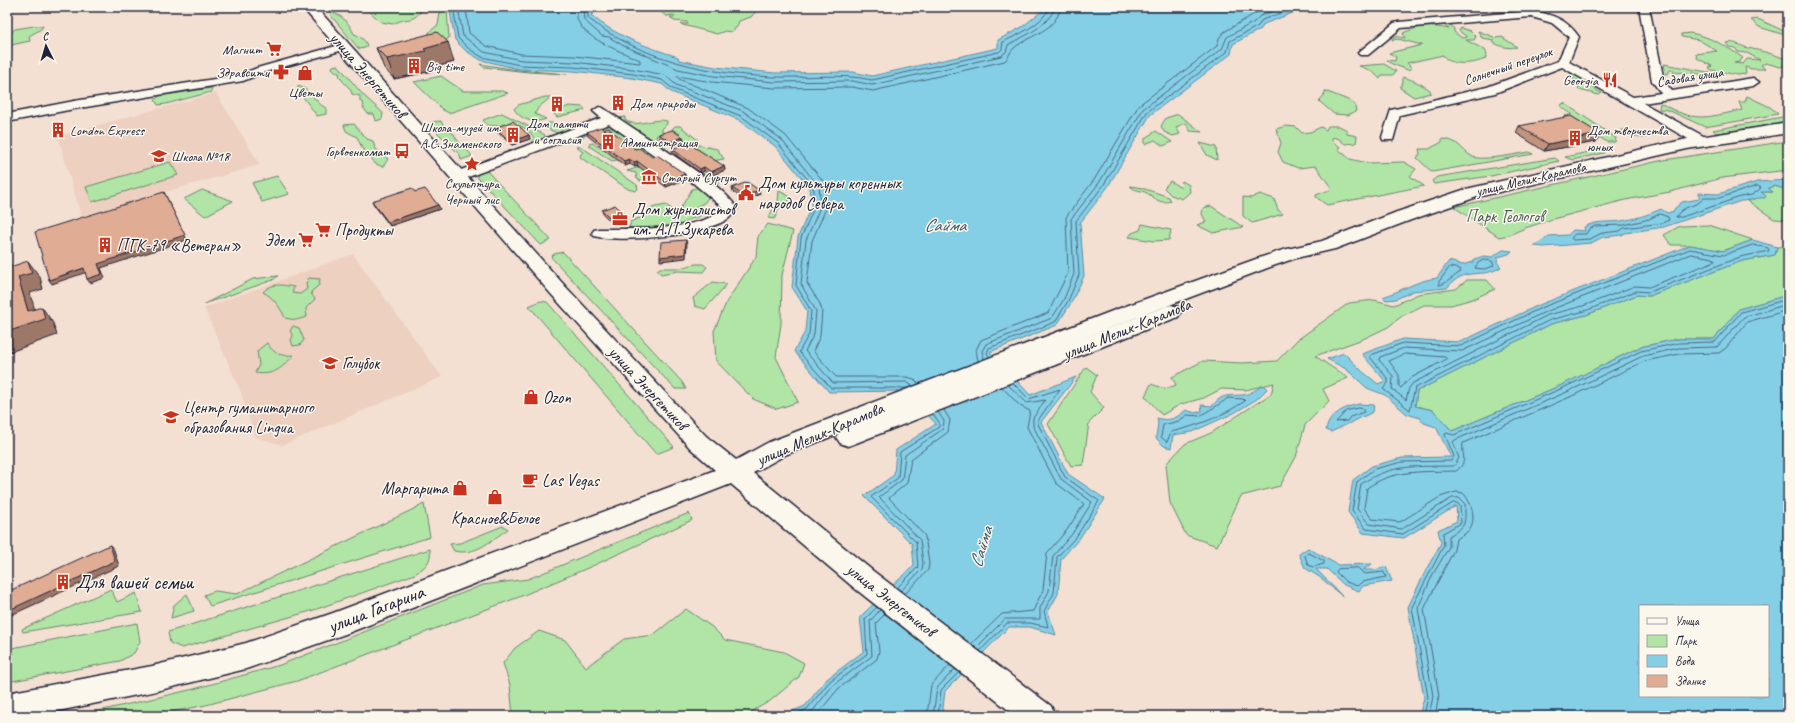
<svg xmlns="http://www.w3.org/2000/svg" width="1795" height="723" font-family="Caveat,sans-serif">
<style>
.built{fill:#edd0bf}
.green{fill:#b1e5a6;stroke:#6a8470}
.water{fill:#85cfe6;stroke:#5d8aa2;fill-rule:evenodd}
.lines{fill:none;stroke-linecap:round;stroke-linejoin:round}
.shore{stroke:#4a677f;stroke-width:1}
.street-casing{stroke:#22223b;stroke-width:3}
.secondary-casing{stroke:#22223b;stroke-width:3}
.street{fill:#fbf7ec;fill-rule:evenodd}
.secondary{fill:#fbf7ec;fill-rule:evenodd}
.wall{fill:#c1947f;stroke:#22223b}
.shaded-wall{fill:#9d7868;stroke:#22223b}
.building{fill:#e0ac94;stroke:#22223b}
.labels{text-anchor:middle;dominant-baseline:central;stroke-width:3;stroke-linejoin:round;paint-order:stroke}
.far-poi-label{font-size:14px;fill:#22223b;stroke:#fbf7ec;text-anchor:start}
.far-street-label{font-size:14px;fill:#22223b;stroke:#fbf7ec}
.street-label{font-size:17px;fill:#22223b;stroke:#fbf7ec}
.poi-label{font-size:17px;fill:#22223b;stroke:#fbf7ec;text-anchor:start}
.park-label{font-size:17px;fill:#4d5c5b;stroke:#fbf7ec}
.water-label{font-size:18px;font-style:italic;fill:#40566e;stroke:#fbf7ec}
.near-poi-label{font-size:20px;fill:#22223b;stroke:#fbf7ec;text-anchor:start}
.near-street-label{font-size:20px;fill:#22223b;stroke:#fbf7ec}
</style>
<rect width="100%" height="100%" fill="#f3e0d2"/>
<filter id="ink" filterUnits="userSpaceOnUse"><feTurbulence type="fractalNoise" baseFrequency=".025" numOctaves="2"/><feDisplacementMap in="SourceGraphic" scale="8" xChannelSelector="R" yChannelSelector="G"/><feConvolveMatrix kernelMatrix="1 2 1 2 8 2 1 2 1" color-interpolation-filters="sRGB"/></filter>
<g filter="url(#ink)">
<!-- built -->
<g class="built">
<polygon points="216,93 260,165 81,216 58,136"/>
<polygon points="353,254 442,377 283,445 255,437 240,390 204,308"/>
</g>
<!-- green -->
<g class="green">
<path d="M 371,7 L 422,7 L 423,8 C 413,24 408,16 393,24 L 381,22 L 369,11 Z"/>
<polygon points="441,7 449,7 447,11 449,38 446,40 429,37 429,32 438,25"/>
<polygon points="655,7 677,7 675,8 678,9 680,7 715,7 718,9 717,11 720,11 720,7 763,7 757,10 751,17 739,21 737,27 731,32 725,31 717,34 683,25 681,24 688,24 687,22 674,21 670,17 674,17 674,15 666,16"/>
<path d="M 332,12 C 343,16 349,23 354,34 C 360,36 364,39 367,45 L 365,48 L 359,49 L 332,17 L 330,14 Z"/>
<polygon points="1758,19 1788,33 1788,36 1759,27 1751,20"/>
<path d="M 1444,25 L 1451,25 L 1454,29 L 1454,32 L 1462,38 L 1467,37 L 1459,31 L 1461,28 L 1470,31 L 1476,37 L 1474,40 L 1466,40 L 1485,50 L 1487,54 L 1485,59 C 1475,64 1449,67 1443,55 L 1407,63 L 1412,68 L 1408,70 L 1392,64 L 1387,60 L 1395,61 L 1396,57 L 1389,53 L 1422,45 L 1398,39 L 1392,40 L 1394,36 L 1405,38 L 1403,33 C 1419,26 1432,25 1449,29 Z"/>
<polygon points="34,26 43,26 41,29 29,36 30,41 11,45 8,35 15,29"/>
<path d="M 1478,31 L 1496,38 L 1502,37 L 1517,47 C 1507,49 1500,46 1492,42 L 1494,40 L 1482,38 Z"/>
<path d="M 1690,33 C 1709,36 1728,47 1743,58 L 1739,62 L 1734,63 L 1743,64 L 1747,59 L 1760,60 L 1747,53 L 1738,52 L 1735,48 L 1729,47 L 1726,43 C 1735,41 1740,46 1748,48 C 1762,51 1774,54 1788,60 L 1788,65 L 1780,67 L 1766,63 L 1761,65 L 1765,69 L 1752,69 L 1745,67 L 1746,74 L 1737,75 L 1712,70 L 1709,68 L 1712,66 L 1697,58 L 1696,54 L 1717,51 L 1699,40 L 1682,37 L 1681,34 Z"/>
<polygon points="480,64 518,70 567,74 528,72 484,67"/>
<polygon points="1384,64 1396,71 1393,75 1382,75 1380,79 1372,71 1359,66"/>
<path d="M 1664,64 L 1718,74 L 1715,78 C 1709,79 1708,76 1703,75 C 1693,72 1683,72 1673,73 L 1675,70 L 1670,70 L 1668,74 L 1666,74 Z"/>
<path d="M 338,65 L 363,95 L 383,113 L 382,119 L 376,121 L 374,114 L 368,114 L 363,107 L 364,104 L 360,101 L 360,96 L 352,94 C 350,85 340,82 339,73 L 336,72 L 332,68 L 333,66 Z"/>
<polygon points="1570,73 1578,76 1596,87 1596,90 1602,93 1599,95 1579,90 1578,84 1581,82 1573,79"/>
<polygon points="441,76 463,91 502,91 508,93 449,113 443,110 414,82"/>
<path d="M 1403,77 C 1413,80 1422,84 1430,90 L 1431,93 L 1414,97 L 1400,88 L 1403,82 Z"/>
<path d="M 298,86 C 311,89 315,103 326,108 L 326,114 L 317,116 L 298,90 Z"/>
<polygon points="212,88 211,92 166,104 158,105 155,100 159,96"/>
<polygon points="1325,91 1348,100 1355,105 1356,111 1348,115 1334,114 1319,101 1325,94"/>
<path d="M 1747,96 L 1770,107 L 1778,114 L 1705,127 L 1668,110 L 1659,109 L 1660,103 C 1696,123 1703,118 1742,110 L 1739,102 L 1745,102 Z"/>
<path d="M 545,97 L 551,97 L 538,108 L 535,114 L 546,119 C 534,124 521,120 514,109 L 518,105 Z"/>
<polygon points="1564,103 1616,138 1615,142 1607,142 1565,116 1572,114 1561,107 1562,104"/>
<polygon points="569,106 583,107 585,110 557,117 554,114 557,111"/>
<path d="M 502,113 L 545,135 L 544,139 L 535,144 L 531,142 L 534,138 C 521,117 505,128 487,125 L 483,120 Z"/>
<polygon points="1178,114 1202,132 1190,131 1186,123 1176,127 1180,134 1173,136 1164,132 1161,126 1166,118"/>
<polygon points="1788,116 1788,121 1779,124 1716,133 1713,130"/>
<path d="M 625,117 L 625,120 C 638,129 652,117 667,121 L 667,124 L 662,129 L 662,133 L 656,136 L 657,139 L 666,147 L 661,149 L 618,120 L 618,118 Z"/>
<path d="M 596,119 L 596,122 L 560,134 L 545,128 L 548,123 C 555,122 558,127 564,127 C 575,128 585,122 596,119 Z"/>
<path d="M 441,121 L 445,129 L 454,134 C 458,144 466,147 472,156 L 461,160 L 460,155 L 431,126 L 432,122 Z"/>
<polygon points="354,124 367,139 373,141 375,148 388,159 383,167 374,163 370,154 364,152 357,137 346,131 344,125"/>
<path d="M 603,125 L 622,132 L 658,157 L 653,157 L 646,153 L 612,161 L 589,146 L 589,144 L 593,143 C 609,156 611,152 628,145 C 613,130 604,129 584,136 C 578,138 574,140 568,139 L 568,136 Z"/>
<polygon points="675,126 680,126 698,140 689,145 679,133 672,129"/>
<polygon points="1286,126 1296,127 1302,133 1310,132 1321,127 1326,130 1328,126 1339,126 1347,130 1347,134 1357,136 1356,143 1345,144 1339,139 1332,137 1332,141 1340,147 1338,149 1350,159 1367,163 1404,162 1416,169 1410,176 1424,186 1327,205 1316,197 1316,195 1332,189 1316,166 1298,168 1283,162 1278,152 1281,143 1276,129"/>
<polygon points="1626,129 1642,134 1655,132 1657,135 1642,138 1620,131"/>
<polygon points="1156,131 1172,142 1163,146 1155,140 1145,144 1145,138"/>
<path d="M 1442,139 C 1460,140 1460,150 1473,157 C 1482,161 1518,154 1529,152 L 1533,154 L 1432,172 L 1417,158 L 1420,154 L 1419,149 L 1429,149 L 1442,142 Z"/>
<polygon points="1788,141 1788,170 1722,178 1670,192 1625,200 1553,219 1525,228 1509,235 1499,237 1454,207 1664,160"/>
<polygon points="1200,143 1216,147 1217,160 1207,155"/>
<path d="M 698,145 L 717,149 L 724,159 L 706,162 L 697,170 L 710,177 L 721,177 L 720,181 L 717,185 L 711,185 L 679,164 C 688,160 689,150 698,145 Z"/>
<polygon points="580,146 637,185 638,189 635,191 628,189 581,158 580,155 583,152 576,147"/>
<polygon points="1603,149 1604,153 1572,160 1565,157"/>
<polygon points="1555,158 1559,161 1491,176 1434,184 1432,181 1437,177"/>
<polygon points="170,162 178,175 92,202 86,187"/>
<polygon points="670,166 692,179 690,181 684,181 674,173 662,173 641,181 637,179 636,173 627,171 640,167"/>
<polygon points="487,171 551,240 541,245 477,177 478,172"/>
<polygon points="277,176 289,194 262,202 252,183"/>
<polygon points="1170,181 1181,188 1182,181 1189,185 1190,192 1182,199 1171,195 1164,188"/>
<path d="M 1130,186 L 1142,188 L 1169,197 L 1171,201 C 1158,205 1155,197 1145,192 C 1139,190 1135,191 1130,186 Z"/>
<polygon points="1774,186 1785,189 1788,187 1788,220 1774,219 1748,201 1758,197 1760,192 1772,192 1767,188"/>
<polygon points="701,187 710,195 704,203 695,207 701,215 699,217 687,220 685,224 644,230 629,229 631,221 643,217 650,208 666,205 676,212 680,209 692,189"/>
<polygon points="202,190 233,201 205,216 184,199"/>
<polygon points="779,191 789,196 789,202 777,210 777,215 774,219 768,218 778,201"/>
<polygon points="1260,194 1274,199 1278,210 1283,214 1252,223 1243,216 1243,197 1251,198"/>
<polygon points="1211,206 1243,227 1213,233 1197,225 1206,222 1202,214 1203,208"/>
<polygon points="768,224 793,231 782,275 781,324 776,357 798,402 777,409 753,399 716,361 714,331 727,301 756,257 758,236"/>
<polygon points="1142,224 1171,230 1169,240 1154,241 1129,237 1132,233 1140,230"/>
<polygon points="1708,225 1753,240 1723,251 1690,245 1671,245 1664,235 1680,226"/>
<polygon points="1788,246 1788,295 1739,309 1714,339 1678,339 1640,347 1564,384 1452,431 1433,410 1415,406 1417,391 1551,324 1586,315 1637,295 1649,296 1742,261 1775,255 1777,247"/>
<polygon points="563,252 682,382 686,389 675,389 551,257 554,254"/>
<polygon points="695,264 703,264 707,267 703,272 678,271 661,274 657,270 660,268 680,268"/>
<polygon points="278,276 273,280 204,304 253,279"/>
<path d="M 309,278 L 320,279 L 319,285 L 311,292 L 312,295 L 315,299 L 306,308 L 307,317 L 296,320 L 285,318 C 281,308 273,297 263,292 C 273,282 282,285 294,287 L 292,293 L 300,294 L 307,289 L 306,283 Z"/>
<polygon points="1467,280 1487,280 1495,289 1473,299 1451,305 1424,305 1402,316 1388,327 1363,339 1315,356 1348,378 1323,389 1329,401 1305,425 1296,457 1280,486 1241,496 1217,546 1186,535 1170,503 1166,464 1185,444 1211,433 1271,394 1274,383 1246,390 1221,389 1204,398 1181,404 1162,415 1145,396 1151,384 1165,389 1176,385 1172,377 1203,361 1242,363 1277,361 1297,340 1349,303 1374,300 1394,305 1418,294 1456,289"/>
<polygon points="713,282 727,284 705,309 695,306 693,298"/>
<polygon points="540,301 547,302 674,447 656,454 529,306"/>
<polygon points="293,326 299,328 304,340 300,345 293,346 291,340 293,336 290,331"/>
<path d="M 267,343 C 275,355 280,356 294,355 C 282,368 274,376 255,373 L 259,365 L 257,351 Z"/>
<polygon points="1086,367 1097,375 1090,392 1104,408 1089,423 1083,465 1071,466 1048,424"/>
<polygon points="424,504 430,537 210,606 204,595 215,591 237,594"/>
<polygon points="689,513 692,520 590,567 519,597 297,681 206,705 151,716 77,716 194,689 280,665 483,585 528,579"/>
<path d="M 503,526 L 508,529 C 490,541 476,556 454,551 L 450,544 L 460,543 Z"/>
<path d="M 430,549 C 432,562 425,567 415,574 L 314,610 L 182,648 L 170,643 L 168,632 Z"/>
<polygon points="111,589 117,602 136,593 142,612 23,632 22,629"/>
<polygon points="187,594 194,611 171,618 174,605"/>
<polygon points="686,609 712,627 725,640 784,652 804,663 799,677 770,701 744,716 513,716 510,685 503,663 515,648 539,631 565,640 586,667 624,639 653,635"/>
<polygon points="137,623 140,642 134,653 120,661 7,682 7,649"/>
</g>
<!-- water -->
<g class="water">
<path d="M 452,7 L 592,7 L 594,13 L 591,15 C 615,36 647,47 678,57 L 679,60 L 715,67 L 775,73 L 853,72 L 872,76 L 998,48 L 998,40 L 1022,27 L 1047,7 L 1308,7 L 1264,24 L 1261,29 L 1233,44 L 1231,54 L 1150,115 L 1107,188 L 1080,223 L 1084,276 L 1071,303 L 1057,325 L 990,352 L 1030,395 L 1076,377 L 1041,422 L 1068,474 L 1105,499 L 1079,539 L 1061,559 L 1058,594 L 1048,612 L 1056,635 L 1030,627 L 1009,627 L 945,691 L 942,716 L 780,716 L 805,706 L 827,679 L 864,651 L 860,617 L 914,565 L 912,544 L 864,496 L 894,475 L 896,450 L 936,424 L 906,391 L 829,392 L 794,351 L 805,332 L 807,311 L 792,287 L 798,237 L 812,204 L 810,188 L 775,146 L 739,120 L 671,92 L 662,84 L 632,78 L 573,71 L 519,69 L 481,60 L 466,51 L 455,40 L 450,11 Z"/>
<path d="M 1788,180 L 1788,187 L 1785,189 L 1774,186 L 1768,188 L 1773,192 L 1761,192 L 1766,196 L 1765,198 C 1757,197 1750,201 1741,201 L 1664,227 L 1625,233 L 1622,235 L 1603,237 L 1591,243 L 1544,247 L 1534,246 L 1549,236 L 1568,235 L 1573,230 L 1585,231 L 1584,227 C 1598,220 1606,223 1621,221 C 1635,219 1648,215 1661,209 L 1667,213 L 1674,211 L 1674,209 L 1682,202 L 1699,199 L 1699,193 L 1718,194 L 1757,182 Z"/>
<path d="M 1753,240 L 1777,247 L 1775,255 L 1742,261 L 1649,296 L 1637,295 L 1586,315 L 1551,324 L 1417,391 L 1415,406 L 1433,410 L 1452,431 L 1564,384 L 1640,347 L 1678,339 L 1714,339 L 1739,309 L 1788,295 L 1788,716 L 1419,716 L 1424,698 L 1408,607 L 1426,570 L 1441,543 L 1438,530 L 1457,521 L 1456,506 L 1404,538 L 1363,533 L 1348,512 L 1353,480 L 1372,466 L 1402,458 L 1451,457 L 1436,427 L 1424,423 L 1420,418 L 1407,414 L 1385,395 L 1367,388 L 1346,369 L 1327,359 L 1344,353 L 1363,372 L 1378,384 L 1385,381 L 1362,354 L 1403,339 L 1460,342 L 1539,305 L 1690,245 L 1723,251 ZM 1640,606 L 1768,606 L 1768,696 L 1640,696 Z"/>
<path d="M 1503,250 L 1512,251 L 1509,254 L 1498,257 L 1497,262 L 1501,267 C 1481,280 1466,265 1447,288 L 1413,291 L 1396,299 L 1386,300 L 1383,297 C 1401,291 1418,280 1437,278 L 1449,261 L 1462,265 L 1473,262 L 1474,259 L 1484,256 L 1492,257 Z"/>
<path d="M 1263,385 L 1267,389 L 1257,399 L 1234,413 L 1192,432 L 1173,435 L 1171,448 L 1164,446 L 1156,438 L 1158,423 L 1157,418 C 1169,422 1177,418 1186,410 L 1195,413 L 1202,411 L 1201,405 L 1212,406 C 1223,393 1228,396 1243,395 C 1250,394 1257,389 1263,385 Z"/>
<path d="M 1359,404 L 1374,405 L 1373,412 L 1331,432 L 1326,430 C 1329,414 1345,407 1359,404 Z"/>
<polygon points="1308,548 1338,565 1372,564 1363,570 1375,570 1386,567 1392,581 1363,586 1359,591 1344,585 1327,569 1316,569 1344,598 1321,578 1305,568 1299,554"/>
</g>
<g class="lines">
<!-- shore -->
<g class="shore">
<polyline points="455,7 454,12 458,38 468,48 482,57 520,65 573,67 633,74 662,80 673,89 741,116 778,143 813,186 816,203 801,238 796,285 811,311 809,334 799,352 831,388 908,388"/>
<polyline points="460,7 459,13 463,36 484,52 521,60 574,62 633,69 665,75 676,85 743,111 781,139 819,187 821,205 806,240 801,284 816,311 814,334 805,351 833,383 906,382 913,386"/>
<path d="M 466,7 L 469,33 L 486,46 L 521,54 L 574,56 L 640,63 L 640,60 C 622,52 588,40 579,23 C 576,18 577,12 577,7"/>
<path d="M 583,7 L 584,20 L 602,36 L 609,37 L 622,45 L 678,69 L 713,76 L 774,82 L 853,81 L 872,85 L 1001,56 L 1006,52 L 1008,45 C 1024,36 1049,26 1055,7"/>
<path d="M 588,7 L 588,18 C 638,59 712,75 775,77 C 808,78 840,73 872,80 L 999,52 L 1002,49 L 1003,42 C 1019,34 1042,25 1050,7"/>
<path d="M 1758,186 L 1761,188 L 1752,195 L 1740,197 L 1682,217 L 1676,217 C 1683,204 1696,208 1704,198 L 1719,198 Z"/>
<polygon points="1660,214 1668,217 1669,220 1662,223 1624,228 1620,231 1602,233 1590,239 1573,240 1571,238 1575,234 1586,234 1589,229 1595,226 1624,225 1649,219"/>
<polygon points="1753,245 1768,248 1769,251 1740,257 1649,292 1636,291 1585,311 1550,320 1415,388 1410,410 1383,389 1388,383 1388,379 1370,357 1371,355 1403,343 1461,346 1541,308 1690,249 1723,255"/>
<polygon points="1691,254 1713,258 1715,261 1649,287 1635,286 1583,306 1548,315 1413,383 1409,388 1406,400 1392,389 1393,376 1379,360 1380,357 1404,348 1462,351 1543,313"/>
<polygon points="1484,260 1492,261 1494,266 1484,269 1475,268 1478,263"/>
<path d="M 1450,267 L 1460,269 L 1461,272 C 1453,276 1447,284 1439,285 L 1439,282 Z"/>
<polygon points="1405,354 1445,357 1447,359 1409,379 1401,388 1399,386 1399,375 1389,361"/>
<polyline points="989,357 987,353 989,348 1055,322 1068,301 1079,275 1076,221 1103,186 1147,112 1227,52 1230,41 1258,26 1262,20 1297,7"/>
<polyline points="984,359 982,351 986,344 1052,318 1064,299 1074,274 1071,219 1099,183 1143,109 1222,49 1227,37 1254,22 1260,16 1283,7"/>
<polyline points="978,361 976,350 981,340 1048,313 1068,273 1066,217 1094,180 1139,105 1217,46 1219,38 1224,32 1266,7"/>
<path d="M 919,384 L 914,379 L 907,377 L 836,377 L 813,351 L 820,336 L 822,311 L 820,304 L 807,283 L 812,241 L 827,206 L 824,182 L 785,135 L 748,108 L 679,79 L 677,76 L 712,82 L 774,88 L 852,87 L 873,91 L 1005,61 C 1009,57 1010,51 1014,48 C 1031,34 1055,32 1061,7"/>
<path d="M 1228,398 L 1243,399 L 1245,401 C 1223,416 1197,426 1171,432 L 1167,442 L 1161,437 L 1163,425 L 1179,421 L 1187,415 L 1200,416 C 1209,410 1218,406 1228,398 Z"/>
<polygon points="1359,408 1364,409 1364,412 1350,417 1347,421 1336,422 1346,411"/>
<polygon points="1309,553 1324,561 1324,564 1313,567 1308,565 1305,556"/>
<polygon points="1358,568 1364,574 1384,572 1386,577 1362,582 1357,586 1346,582 1336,572 1338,569"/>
<polyline points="897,588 918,567 916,542 871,497 898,478 900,452 939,427 939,422 933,414"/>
<polyline points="901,591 922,569 923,563 920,540 879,497 902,480 905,455 943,429 944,421 938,412"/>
<polyline points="905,594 928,570 929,563 925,536 889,498 907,483 911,459 948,432 950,420 944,410"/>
<polyline points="971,644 1002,614 1033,611 1043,590 1047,553 1067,530 1084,504 1056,483 1027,427 1030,411 1020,406 1002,387"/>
<polyline points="976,648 1005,619 1040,619 1040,608 1049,591 1053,556 1072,534 1092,502 1061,479 1033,426 1033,418 1045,400 1027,403 1008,385"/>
<polyline points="980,651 1007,623 1030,623 1048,627 1044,611 1054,593 1057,557 1076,537 1099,501 1065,477 1038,424 1038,420 1060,389 1029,399 1013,383"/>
<polyline points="791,716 807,709 830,681 867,654 865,619 877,607"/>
<polyline points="805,716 812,712 833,685 872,656 870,621 880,610"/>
<polyline points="816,716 838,689 877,659 879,651 876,623 885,614"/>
<polyline points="927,716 931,685 950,665"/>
<polyline points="933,716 937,688 955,669"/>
<polyline points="938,716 941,690 959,672"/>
<polyline points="1424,716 1428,697 1412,607 1444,545 1443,533 1461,523 1460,506 1457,503 1453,503 1403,534 1366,529 1352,511 1357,482 1374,469 1402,462 1451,461 1454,456 1445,435 1446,433 1454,435 1565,387 1641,351 1679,343 1715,342 1741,312 1788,299"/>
<path d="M 1429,716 L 1433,696 L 1418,608 L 1433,574 L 1449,547 L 1449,536 C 1467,526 1465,524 1465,504 L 1459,498 L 1452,498 L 1402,529 L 1369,524 L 1357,509 L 1361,484 C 1392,463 1418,467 1454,466 L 1459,458 L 1453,442 L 1455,440 L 1567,392 L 1643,356 L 1679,348 L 1717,347 L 1744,317 L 1788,304"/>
<path d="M 1435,716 L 1439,696 L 1424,609 L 1454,550 L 1456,539 C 1460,537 1464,535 1467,532 C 1478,522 1472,502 1463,493 L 1456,492 L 1440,497 L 1400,522 L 1372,519 L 1364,508 L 1367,488 C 1393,469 1425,472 1456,471 C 1469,462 1461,454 1463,443 L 1570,397 L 1645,361 L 1680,354 L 1719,353 L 1726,348 L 1747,322 L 1788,310"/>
</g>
<defs>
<g id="street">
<path d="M 1639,7 L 1649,7 L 1664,81 L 1672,91 L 1753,78 L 1759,82 L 1753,86 L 1643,103 L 1707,138 L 1708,141 L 1707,144 L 1697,144 L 1562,67 L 1495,93 L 1400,115 L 1393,140 L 1383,140 L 1382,137 L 1391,110 L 1487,87 L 1558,61 L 1569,37 L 1552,23 L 1532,17 L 1401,28 L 1368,55 L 1360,55 L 1358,53 L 1360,51 L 1394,23 L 1398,22 L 1532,11 C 1552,14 1568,20 1579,37 L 1569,62 L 1633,97 L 1661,93 L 1652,81 Z"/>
<polygon points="1779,7 1788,7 1788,12"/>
<polygon points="343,44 347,45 349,47 347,49 265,72 243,81 74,109 7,122 7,114 74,101 240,75 257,68"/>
<path d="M 599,107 L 603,108 C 631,127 659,145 686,164 C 704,177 724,189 737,208 C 735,211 732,215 729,218 C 705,236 623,243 594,236 L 592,233 L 594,230 L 599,229 C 628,229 703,232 723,208 L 686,177 L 609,124 L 463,179 L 453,179 L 451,176 L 453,173 L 601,118 L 593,111 Z"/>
</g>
<polygon id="secondary" points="302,7 316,7 565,286 706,436 736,460 769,442 1115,310 1256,259 1283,250 1322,241 1397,212 1466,189 1687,139 1788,123 1788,133 1687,149 1477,197 1411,220 1335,249 1296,258 1270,267 1064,345 1164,307 1171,305 1178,307 1181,312 1178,317 856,443 848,446 840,443 836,437 838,434 787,454 753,473 873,571 1051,706 1055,716 1016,716 853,587 731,484 348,633 246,669 152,692 33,716 7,716 7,693 152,666 246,643 333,613 715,470 690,448 551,294"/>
</defs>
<!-- street casing -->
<use href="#street" class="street-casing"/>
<!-- secondary casing -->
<use href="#secondary" class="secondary-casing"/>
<!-- street -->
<use href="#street" class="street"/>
<!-- secondary -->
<use href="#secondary" class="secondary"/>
</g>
<!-- wall -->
<g class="wall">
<polygon points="376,48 454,62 431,68 432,71 394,79 384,68"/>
<polygon points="1519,126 1600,134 1596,142 1544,151 1516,133"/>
<polygon points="495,128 529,135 530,139 512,145 496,131"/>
<polygon points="604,130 635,149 652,157 686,179 666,187 638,166 635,167 630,164 625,166 588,136 587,132"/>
<polygon points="659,134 683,137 684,141 671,146 659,138"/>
<polygon points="672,149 724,166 725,170 711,176 704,171 701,173 673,153"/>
<polygon points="732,188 760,194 745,200 733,192"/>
<polygon points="415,192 438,205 440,209 390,226 374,205 372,201"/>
<polygon points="602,210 627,219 614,225 603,214"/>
</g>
<!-- shaded-wall -->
<g class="shaded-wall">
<polygon points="448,42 454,62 431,68 432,71 394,79 387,59"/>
<polygon points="1600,134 1596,142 1544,151 1548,144"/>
<polygon points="529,135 530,139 512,145 511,142"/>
<polygon points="683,137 684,141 671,146 670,142"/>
<polygon points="629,159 630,164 625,166 624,161"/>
<polygon points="637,161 638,166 635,167 634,162"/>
<polygon points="724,166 725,170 711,176 711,172"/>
<polygon points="704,167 704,171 701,173 700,169"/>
<polygon points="685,174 686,179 666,187 665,182"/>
<polygon points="759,190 760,194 745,200 744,196"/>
<polygon points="164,192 187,240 101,268 105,278 90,283 87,279 98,264"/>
<polygon points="438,205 440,209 390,226 388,222"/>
<polygon points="626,215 627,219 614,225 613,221"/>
<polygon points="686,240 687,244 686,258 660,261 660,257"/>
<polygon points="28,261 40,277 43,289 30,293 38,321 42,307 53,323 57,335 10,352 7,347 7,332 28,311 18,277"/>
<polygon points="84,268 87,272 52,284 49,280"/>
<polygon points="110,545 114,550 119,566 7,617 7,611"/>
</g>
<!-- building -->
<g class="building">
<polygon points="437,32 448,42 424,49 426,51 387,59 376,48"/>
<polygon points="1571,116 1600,134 1548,144 1519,126"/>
<polygon points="513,121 529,135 511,142 495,128"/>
<polygon points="601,127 604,130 608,128 635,149 639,148 652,157 657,155 685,174 665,182 637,161 634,162 629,159 624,161 587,132"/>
<polygon points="672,130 683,137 670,142 659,134"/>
<polygon points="688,143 724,166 711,172 704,167 700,169 672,149"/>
<polygon points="747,182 759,190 744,196 732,188"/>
<polygon points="412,188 415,192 425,189 438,205 388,222 372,201"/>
<polygon points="164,192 185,235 98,264 102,274 87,279 84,268 49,280 35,232"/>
<polygon points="615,205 626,215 613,221 602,210"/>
<polygon points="686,240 685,254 660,257 661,242"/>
<polygon points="28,261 32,273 18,277 28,311 42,307 45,319 7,332 7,268"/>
<polygon points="110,545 115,561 7,611 7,592"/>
</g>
</g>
<!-- icons -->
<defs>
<symbol id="supermarket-bare" viewBox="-9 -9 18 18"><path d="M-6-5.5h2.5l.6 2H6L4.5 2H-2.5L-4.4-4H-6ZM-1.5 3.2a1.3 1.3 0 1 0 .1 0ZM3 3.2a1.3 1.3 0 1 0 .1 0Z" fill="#c8321e" stroke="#fbf7ec" stroke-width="2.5" paint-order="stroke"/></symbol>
<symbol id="building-bare" viewBox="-9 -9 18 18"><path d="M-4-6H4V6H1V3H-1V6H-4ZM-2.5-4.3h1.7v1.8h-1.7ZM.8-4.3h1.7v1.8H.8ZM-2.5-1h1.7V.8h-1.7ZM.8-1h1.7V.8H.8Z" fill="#c8321e" stroke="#fbf7ec" stroke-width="2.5" paint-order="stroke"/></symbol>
<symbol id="pharmacy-bare" viewBox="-9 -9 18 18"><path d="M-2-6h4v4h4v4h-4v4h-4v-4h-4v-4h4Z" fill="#c8321e" stroke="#fbf7ec" stroke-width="2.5" paint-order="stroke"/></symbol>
<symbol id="shop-bare" viewBox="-9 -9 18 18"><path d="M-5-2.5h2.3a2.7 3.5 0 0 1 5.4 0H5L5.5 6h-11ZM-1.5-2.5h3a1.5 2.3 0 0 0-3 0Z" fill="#c8321e" stroke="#fbf7ec" stroke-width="2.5" paint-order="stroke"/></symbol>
<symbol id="restaurant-bare" viewBox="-9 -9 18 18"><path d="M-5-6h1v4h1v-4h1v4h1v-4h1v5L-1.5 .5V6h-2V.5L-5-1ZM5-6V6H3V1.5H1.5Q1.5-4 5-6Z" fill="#c8321e" stroke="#fbf7ec" stroke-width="2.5" paint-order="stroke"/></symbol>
<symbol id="bus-bare" viewBox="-9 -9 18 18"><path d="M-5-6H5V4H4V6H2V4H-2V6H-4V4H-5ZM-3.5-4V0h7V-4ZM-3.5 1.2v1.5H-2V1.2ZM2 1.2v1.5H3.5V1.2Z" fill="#c8321e" stroke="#fbf7ec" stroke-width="2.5" paint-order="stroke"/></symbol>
<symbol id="school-bare" viewBox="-9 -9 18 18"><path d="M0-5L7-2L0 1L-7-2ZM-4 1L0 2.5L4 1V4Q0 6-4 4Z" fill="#c8321e" stroke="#fbf7ec" stroke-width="2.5" paint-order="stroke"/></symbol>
<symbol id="sight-bare" viewBox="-9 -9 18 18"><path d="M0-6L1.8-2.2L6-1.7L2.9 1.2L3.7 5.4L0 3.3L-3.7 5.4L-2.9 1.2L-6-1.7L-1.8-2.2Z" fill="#c8321e" stroke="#fbf7ec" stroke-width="2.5" paint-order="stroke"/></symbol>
<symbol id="museum-bare" viewBox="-9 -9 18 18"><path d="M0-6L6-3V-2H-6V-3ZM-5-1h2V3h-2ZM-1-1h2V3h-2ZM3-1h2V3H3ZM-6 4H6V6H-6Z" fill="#c8321e" stroke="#fbf7ec" stroke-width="2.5" paint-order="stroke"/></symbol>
<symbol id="civic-bare" viewBox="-9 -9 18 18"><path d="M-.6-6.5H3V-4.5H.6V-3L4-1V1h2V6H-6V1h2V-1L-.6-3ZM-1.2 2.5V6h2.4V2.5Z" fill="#c8321e" stroke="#fbf7ec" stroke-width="2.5" paint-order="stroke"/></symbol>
<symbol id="office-bare" viewBox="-9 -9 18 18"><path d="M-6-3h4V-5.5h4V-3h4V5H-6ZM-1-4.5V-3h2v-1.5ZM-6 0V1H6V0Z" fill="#c8321e" stroke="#fbf7ec" stroke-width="2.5" paint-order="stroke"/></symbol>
<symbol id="cafe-bare" viewBox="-9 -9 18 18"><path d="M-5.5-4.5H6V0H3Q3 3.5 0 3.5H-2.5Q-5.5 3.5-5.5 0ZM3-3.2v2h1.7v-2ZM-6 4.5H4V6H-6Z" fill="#c8321e" stroke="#fbf7ec" stroke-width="2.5" paint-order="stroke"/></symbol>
</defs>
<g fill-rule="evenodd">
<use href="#supermarket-bare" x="263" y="38" width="22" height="22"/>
<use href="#building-bare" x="403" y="55" width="22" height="22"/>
<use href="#pharmacy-bare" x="270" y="61" width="22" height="22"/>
<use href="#shop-bare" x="294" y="62" width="22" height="22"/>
<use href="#restaurant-bare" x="1599" y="69" width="22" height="22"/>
<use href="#building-bare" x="607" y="92" width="22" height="22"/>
<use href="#building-bare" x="546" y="93" width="22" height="22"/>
<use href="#building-bare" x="47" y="119" width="22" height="22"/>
<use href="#building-bare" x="502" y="124" width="22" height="22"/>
<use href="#building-bare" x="1564" y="127" width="22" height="22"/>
<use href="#building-bare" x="597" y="131" width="22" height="22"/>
<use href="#bus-bare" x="391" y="140" width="22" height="22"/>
<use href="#school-bare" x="148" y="145" width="22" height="22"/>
<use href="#sight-bare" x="461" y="153" width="22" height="22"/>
<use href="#museum-bare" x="638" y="166" width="22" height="22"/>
<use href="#civic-bare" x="735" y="182" width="22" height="22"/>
<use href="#office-bare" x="609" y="208" width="22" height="22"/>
<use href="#supermarket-bare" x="312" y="219" width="22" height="22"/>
<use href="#supermarket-bare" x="295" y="229" width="22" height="22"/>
<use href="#building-bare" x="94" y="234" width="22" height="22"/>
<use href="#school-bare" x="319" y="352" width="22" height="22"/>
<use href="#shop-bare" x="520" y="386" width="22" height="22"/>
<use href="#school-bare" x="160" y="406" width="22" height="22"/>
<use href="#cafe-bare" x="519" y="469" width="22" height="22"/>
<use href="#shop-bare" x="449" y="477" width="22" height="22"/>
<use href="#shop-bare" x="484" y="486" width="22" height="22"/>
<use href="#building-bare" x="52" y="571" width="22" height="22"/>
</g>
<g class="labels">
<!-- far-poi labels -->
<g class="far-poi-label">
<text x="262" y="49" text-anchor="end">Магнит</text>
<text x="426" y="66">Big time</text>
<text x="269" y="72" text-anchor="end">Здравсити</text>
<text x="1598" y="80" text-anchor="end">Georgia</text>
<text x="305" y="92" text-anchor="middle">Цветы</text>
<text x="630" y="103">Дом природы</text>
<text x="557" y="123" text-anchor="middle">Дом памяти<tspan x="557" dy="16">и согласия</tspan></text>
<text x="501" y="127" text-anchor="end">Школа-музей им.<tspan x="501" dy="16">А.С.Знаменского</tspan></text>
<text x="70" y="130">London Express</text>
<text x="1587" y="130">Дом творчества<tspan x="1587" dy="16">юных</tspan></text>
<text x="620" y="142">Администрация</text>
<text x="390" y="151" text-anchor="end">Горвоенкомат</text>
<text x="171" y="156">Школа №18</text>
<text x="661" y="177">Старый Сургут</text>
<text x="472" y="183" text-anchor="middle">Скульптура<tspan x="472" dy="16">Черный лис</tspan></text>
</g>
<!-- far-street labels -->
<g class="far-street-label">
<text transform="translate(1508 66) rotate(-19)">Солнечный переулок</text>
<text transform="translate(1690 77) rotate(-9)">Садовая улица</text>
<text transform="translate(1531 179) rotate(-13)">улица Мелик-Карамова</text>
</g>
<!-- street labels -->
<g class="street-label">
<text transform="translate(368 75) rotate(49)">улица Энергетиков</text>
<text transform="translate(1127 329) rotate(-22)">улица Мелик-Карамова</text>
<text transform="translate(648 388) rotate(47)">улица Энергетиков</text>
<text transform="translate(820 434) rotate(-23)">улица Мелик-Карамова</text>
<text transform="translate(891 600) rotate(38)">улица Энергетиков</text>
</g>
<!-- poi labels -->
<g class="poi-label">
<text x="758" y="183">Дом культуры коренных<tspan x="758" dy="20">народов Севера</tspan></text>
<text x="632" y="209">Дом журналистов<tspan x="632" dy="20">им. А.П.Зукарева</tspan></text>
<text x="335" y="230">Продукты</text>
<text x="294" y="240" text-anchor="end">Эдем</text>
<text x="117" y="245">ПГК-79 «Ветеран»</text>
<text x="342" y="363">Голубок</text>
<text x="543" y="397">Ozon</text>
<text x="183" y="407">Центр гуманитарного<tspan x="183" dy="20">образования Lingua</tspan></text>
<text x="542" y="480">Las Vegas</text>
<text x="448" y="488" text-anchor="end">Маргарита</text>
<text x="495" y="518" text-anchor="middle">Красное&amp;Белое</text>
</g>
<!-- park labels -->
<g class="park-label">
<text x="1505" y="216">Парк Геологов</text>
</g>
<!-- water labels -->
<g class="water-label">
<text x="945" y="225">Сайма</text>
<text transform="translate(981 547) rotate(-73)">Сайма</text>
</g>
<!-- near-poi labels -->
<g class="near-poi-label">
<text x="75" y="582">Для вашей семьи</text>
</g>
<!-- near-street labels -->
<g class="near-street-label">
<text transform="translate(376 609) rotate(-21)">улица Гагарина</text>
</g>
</g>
<!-- margin -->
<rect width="1795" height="723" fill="none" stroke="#fbf7ec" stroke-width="24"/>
<rect x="12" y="12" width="1771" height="699" fill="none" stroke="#22223b" stroke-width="1.5" filter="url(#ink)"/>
<!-- legend -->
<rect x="1639" y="605" width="130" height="92" fill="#fbf7ec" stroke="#a4a2a5"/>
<rect x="1647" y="618" width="20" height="6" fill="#fbf7ec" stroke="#a4a2a5"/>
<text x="1675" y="625" font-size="12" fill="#22223b">Улица</text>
<rect x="1647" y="635" width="20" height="12" fill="#b1e5a6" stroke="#a4a2a5"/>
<text x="1675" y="645" font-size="12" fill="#22223b">Парк</text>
<rect x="1647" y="655" width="20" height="12" fill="#85cfe6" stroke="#a4a2a5"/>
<text x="1675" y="665" font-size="12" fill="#22223b">Вода</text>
<rect x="1647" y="675" width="20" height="12" fill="#e0ac94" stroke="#a4a2a5"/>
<text x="1675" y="685" font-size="12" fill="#22223b">Здание</text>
<!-- north arrow -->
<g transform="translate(46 46) rotate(355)" stroke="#fbf7ec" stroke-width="3" paint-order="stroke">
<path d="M0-3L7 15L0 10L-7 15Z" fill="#22223b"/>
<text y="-6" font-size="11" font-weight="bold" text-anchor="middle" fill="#22223b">С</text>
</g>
</svg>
